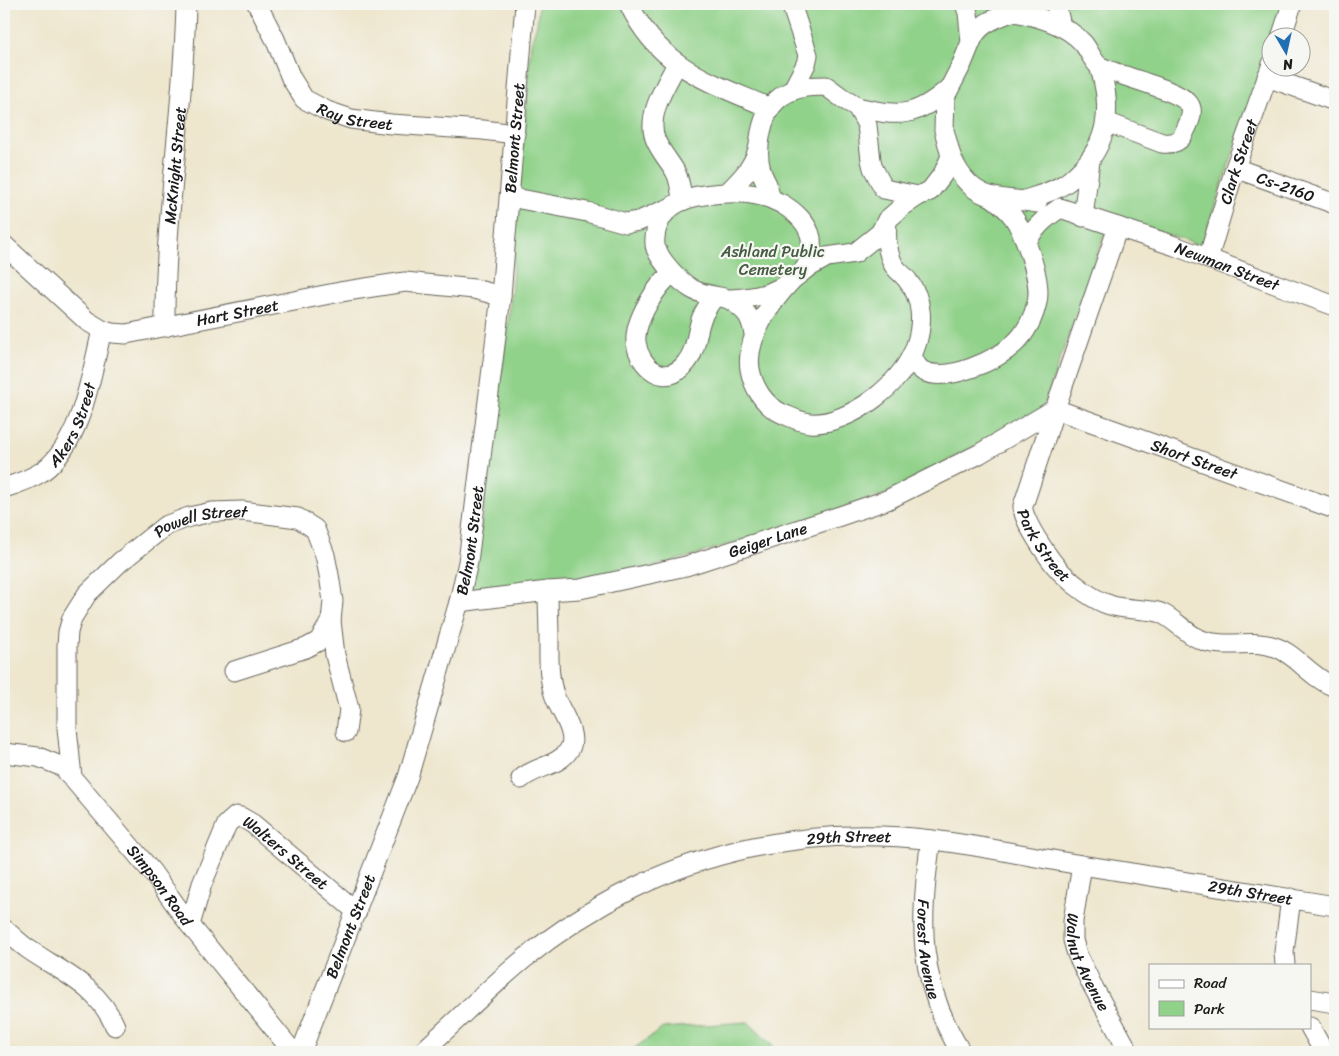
<svg xmlns="http://www.w3.org/2000/svg" width="1339" height="1056" font-family="Sriracha,sans-serif">
<style>
.green{fill:#91d28a;stroke:#567753}
.lines{fill:none;stroke-linecap:round;stroke-linejoin:round}
.minor-casing{stroke:#66635a;stroke-width:21}
.minor{stroke:#fff;stroke-width:19}
.labels{text-anchor:middle;dominant-baseline:central;stroke-width:4.5;stroke-linejoin:round;paint-order:stroke}
.street-label{font-size:16px;fill:#1c1c1c;stroke:#f6f6f2}
.park-label{font-size:16px;fill:#455c42;stroke:#f6f6f2}
</style>
<rect width="100%" height="100%" fill="#f6f6f2"/>
<filter id="ink" filterUnits="userSpaceOnUse"><feTurbulence type="fractalNoise" baseFrequency=".02" numOctaves="2"/><feDisplacementMap in="SourceGraphic" scale="10" xChannelSelector="R" yChannelSelector="G"/><feConvolveMatrix kernelMatrix="1 2 1 2 8 2 1 2 1" color-interpolation-filters="sRGB"/></filter>
<filter id="wash" filterUnits="userSpaceOnUse"><feTurbulence type="fractalNoise" baseFrequency=".0096" numOctaves="4" result="noise"/><feDisplacementMap in="SourceGraphic" scale="20" xChannelSelector="R" yChannelSelector="G"/><feGaussianBlur stdDeviation="1.12" result="paint"/><feColorMatrix in="noise" values="0 0 0 0 0 0 0 0 0 0 0 0 0 0 0 0 0 1.4 0 .05"/><feComposite in="paint" operator="in"/></filter>
<g filter="url(#wash)">
<rect width="100%" height="100%" fill="#eee6cd"/>
<!-- green -->
<g class="green">
<polygon points="539,4 1284,4 1201,246 1111,215 1042,410 886,494 695,555 610,578 469,595 483,515 510,308 531,43 537,24"/>
<polygon points="748,1022 779,1052 629,1052 663,1028"/>
</g>
</g>
<g filter="url(#ink)">
<g class="lines">
<defs>
<g id="minor">
<path id="s1" d="M 257,4 L 275,39 L 291,78 L 304,99 L 327,111 L 351,119 L 391,124 L 483,130 L 515,134"/>
<path d="M 629,4 C 659,68 710,82 770,108"/>
<polyline points="791,4 808,55 806,64 792,91"/>
<polyline points="1056,4 1061,26"/>
<path d="M 1015,12 C 1039,17 1066,24 1083,43 C 1089,50 1094,64 1101,67 C 1119,76 1180,90 1189,104 C 1195,112 1188,125 1184,133 C 1180,142 1172,144 1162,143 L 1106,122"/>
<polyline points="1281,38 1292,4"/>
<path d="M 971,42 C 979,19 1006,16 1026,6"/>
<path d="M 677,64 C 666,85 645,116 656,141 C 661,152 669,161 675,171 C 680,180 681,191 682,201"/>
<polyline points="1267,77 1335,101"/>
<path d="M 857,107 C 898,117 916,118 949,88"/>
<path d="M 951,156 C 959,175 972,193 994,197 C 1008,200 1022,200 1037,203"/>
<path id="s2" d="M 1235,168 L 1335,204"/>
<path d="M 728,192 C 742,178 753,167 758,149"/>
<path d="M 918,196 L 884,189 L 873,168 L 871,160 L 867,125 L 857,107 L 845,100 L 826,86 C 808,86 791,87 777,100 C 761,114 755,151 761,170 C 762,175 765,180 767,184 C 768,188 769,195 772,199 C 774,201 779,202 782,204 C 794,211 808,223 811,238 C 812,248 810,262 804,270 C 801,274 796,276 792,280 C 772,301 745,338 750,369 C 753,387 764,405 781,413 C 791,417 799,422 810,423 C 849,426 905,382 916,345 C 923,324 923,299 908,281 C 904,275 896,270 893,264 C 886,249 886,236 887,220 L 903,206 L 918,196 L 930,191 L 943,174 L 951,156 L 944,130 L 945,97 L 962,64 L 971,42 L 968,13 L 965,4"/>
<polyline points="510,197 587,212 626,223 639,221 667,209"/>
<path d="M 992,197 C 1012,212 1017,220 1026,242"/>
<path d="M 1025,200 C 1040,195 1058,190 1070,180 C 1108,149 1114,110 1099,66"/>
<polyline points="1083,217 1090,161"/>
<path id="s3" d="M 1118,227 L 1055,409 L 1023,506 C 1021,519 1052,564 1063,574 C 1074,585 1095,601 1110,605 C 1123,610 1155,609 1163,614 C 1178,622 1190,638 1208,642 C 1231,648 1252,639 1275,647 C 1295,653 1312,679 1335,687"/>
<path id="s4" d="M 4,245 L 87,321 L 102,330 L 112,333 L 126,334 L 340,292 L 405,282 L 474,289 L 501,296"/>
<path id="s5" d="M 1208,259 L 1235,168 L 1272,64"/>
<polyline points="804,270 827,257 855,253 880,233 887,220"/>
<path d="M 673,273 C 657,284 634,321 636,342 C 639,367 666,389 686,363 C 697,350 696,332 702,317 C 705,310 710,303 714,297"/>
<path d="M 730,299 C 750,298 767,296 785,285"/>
<path id="s6" d="M 165,327 C 164,219 184,112 186,4"/>
<path d="M 754,334 C 751,316 746,311 732,301 C 723,295 705,297 692,289 C 678,280 663,264 656,249 C 654,244 655,236 656,231 C 661,208 682,198 704,195 C 730,192 747,191 772,199"/>
<path id="s7" d="M 911,356 C 915,362 917,368 923,371 C 948,383 997,360 1015,343 C 1026,333 1034,317 1037,302 C 1041,285 1032,259 1026,242 C 1035,227 1045,218 1060,208 L 1175,246 L 1275,284 L 1335,306"/>
<path id="s8" d="M 4,488 C 17,484 31,479 43,471 C 82,442 91,375 102,330"/>
<path id="s9" d="M 459,602 L 548,591 L 580,589 L 686,566 L 840,516 L 887,500 L 979,454 L 1055,409 L 1335,509"/>
<polyline points="234,671 306,648 319,641 331,621"/>
<path id="s10" d="M 4,753 L 38,757 L 63,767 L 152,872 L 190,925 L 293,1052"/>
<path id="s11" d="M 72,777 L 67,728 L 67,646 L 68,632 L 72,618 L 87,594 L 120,562 L 165,526 L 189,517 L 212,512 L 242,511 L 298,518 L 315,529 L 325,555 L 329,575 L 333,601 L 331,621 L 335,655 L 349,709 L 346,732"/>
<path d="M 521,779 C 534,767 559,766 569,750 C 579,735 560,711 555,697 C 548,678 549,660 549,640 C 549,624 548,607 548,591"/>
<path id="s12" d="M 931,840 C 919,920 917,981 961,1052"/>
<path id="s13" d="M 1082,865 L 1073,921 L 1073,940 L 1077,954 L 1091,983 L 1129,1052"/>
<path id="s14" d="M 190,925 L 202,884 L 227,824 L 236,816 L 241,817 L 253,824 L 357,912"/>
<path d="M 4,929 C 13,936 21,945 31,951 C 64,973 98,987 115,1026"/>
<polyline points="1285,965 1284,952 1291,898"/>
<polyline points="1310,999 1335,1003"/>
<polyline points="1310,1027 1324,1052"/>
<path id="s15" d="M 301,1052 L 408,777 L 459,602 L 468,562 L 501,296 L 525,4"/>
<path id="s16" d="M 422,1052 C 456,1021 489,988 524,959 C 557,932 594,908 632,889 C 708,851 796,833 881,836 C 948,838 1015,854 1081,865 C 1166,878 1251,892 1335,906"/>
</g>
</defs>
<!-- minor casing -->
<use href="#minor" class="minor-casing"/>
<!-- minor -->
<use href="#minor" class="minor"/>
</g>
</g>
<g class="labels">
<!-- street labels -->
<g class="street-label">
<text stroke="none"><textPath href="#s1" startOffset="161">Ray Street</textPath></text>
<text stroke="none"><textPath href="#s15" startOffset="945">Belmont Street</textPath></text>
<text stroke="none"><textPath href="#s5" startOffset="102">Clark Street</textPath></text>
<text stroke="none"><textPath href="#s6" startOffset="162">McKnight Street</textPath></text>
<text stroke="none"><textPath href="#s2" startOffset="54">Cs-2160</textPath></text>
<text stroke="none"><textPath href="#s7" startOffset="454">Newman Street</textPath></text>
<text stroke="none"><textPath href="#s4" startOffset="268">Hart Street</textPath></text>
<text stroke="none"><textPath href="#s8" startOffset="99">Akers Street</textPath></text>
<text stroke="none"><textPath href="#s9" startOffset="781">Short Street</textPath></text>
<text stroke="none"><textPath href="#s11" startOffset="328">Powell Street</textPath></text>
<text stroke="none"><textPath href="#s9" startOffset="316">Geiger Lane</textPath></text>
<text stroke="none"><textPath href="#s15" startOffset="540">Belmont Street</textPath></text>
<text stroke="none"><textPath href="#s3" startOffset="340">Park Street</textPath></text>
<text stroke="none"><textPath href="#s16" startOffset="492">29th Street</textPath></text>
<text stroke="none"><textPath href="#s14" startOffset="182">Walters Street</textPath></text>
<text stroke="none"><textPath href="#s10" startOffset="214">Simpson Road</textPath></text>
<text stroke="none"><textPath href="#s16" startOffset="898">29th Street</textPath></text>
<text stroke="none"><textPath href="#s15" startOffset="135">Belmont Street</textPath></text>
<text stroke="none"><textPath href="#s12" startOffset="110">Forest Avenue</textPath></text>
<text stroke="none"><textPath href="#s13" startOffset="101">Walnut Avenue</textPath></text>
</g>
<!-- park labels -->
<g class="park-label">
<text x="773" y="251">Ashland Public<tspan x="773" dy="18">Cemetery</tspan></text>
</g>
</g>
<!-- margin -->
<rect width="1339" height="1056" fill="none" stroke="#f6f6f2" stroke-width="20"/>
<!-- legend -->
<rect x="1149" y="964" width="162" height="65" fill="#f6f6f2" stroke="#9f9f9c"/>
<rect x="1159" y="980" width="25" height="8" fill="#ffffff" stroke="#9f9f9c"/>
<text x="1194" y="988" font-size="15" fill="#1c1c1c">Road</text>
<rect x="1159" y="1001" width="25" height="15" fill="#91d28a" stroke="#9f9f9c"/>
<text x="1194" y="1014" font-size="15" fill="#1c1c1c">Park</text>
<!-- north arrow -->
<g transform="translate(1286 52) rotate(171)"><circle r="24" fill="#f6f6f2" stroke="#9f9f9c"/>
<path d="M0-4L9 19L0 12L-9 19Z" fill="#1f6fb2"/>
<text y="-8" font-size="14" font-weight="bold" text-anchor="middle" fill="#1c1c1c">N</text>
</g>
</svg>
